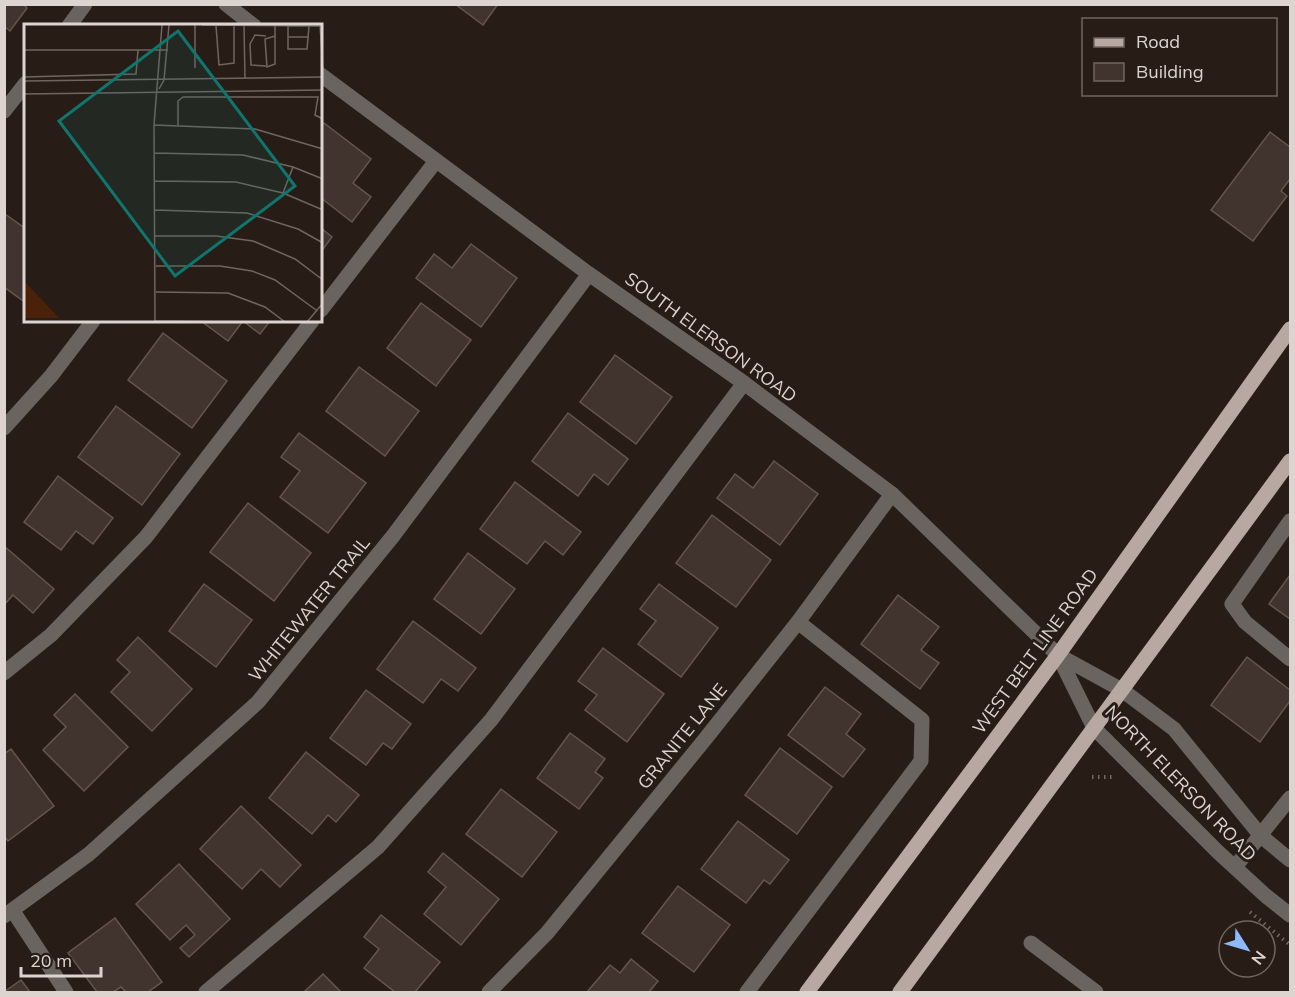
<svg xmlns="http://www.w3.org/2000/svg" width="1295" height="997" font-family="Mulish,sans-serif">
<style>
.building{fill:#41342e;stroke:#64564f;stroke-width:1.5}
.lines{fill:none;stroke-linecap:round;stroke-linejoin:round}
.path{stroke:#726862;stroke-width:4;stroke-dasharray:1.5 4.5;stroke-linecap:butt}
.minor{stroke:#6a6460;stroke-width:15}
.major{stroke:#b7a9a2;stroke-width:15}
.labels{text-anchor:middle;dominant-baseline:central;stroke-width:6;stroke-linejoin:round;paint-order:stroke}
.street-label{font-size:18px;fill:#ddd4d0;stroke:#271c16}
.inset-road{fill:none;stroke:#706660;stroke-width:1.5}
.view{fill:#0f766e;fill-opacity:0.15;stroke:#0f766e;stroke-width:3}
.inset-edge{fill:none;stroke:#ddd4d0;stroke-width:3}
</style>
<rect width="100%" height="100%" fill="#271c16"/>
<!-- building -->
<g class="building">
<polygon points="4,4 23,4 27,8 10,31 4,26"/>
<polygon points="455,4 498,4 483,25"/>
<polygon points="324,123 371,159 353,183 371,197 352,222 321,198 321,127"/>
<polygon points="1270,132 1290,147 1290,179 1281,191 1287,196 1253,241 1211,210"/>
<polygon points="5,214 26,229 26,303 4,287"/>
<polygon points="321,228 332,237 321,252"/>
<polygon points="471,244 517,278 481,327 416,278 434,254 452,268"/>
<polygon points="421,303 471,340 436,386 387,348"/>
<polygon points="201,321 270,321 260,334 243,321 228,341"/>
<polygon points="163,333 227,381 192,428 128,380"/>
<polygon points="615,355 672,397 636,444 580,402"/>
<polygon points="359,367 419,411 385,456 326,411"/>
<polygon points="116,406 180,454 142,505 78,457"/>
<polygon points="568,413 628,459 608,485 594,474 578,496 532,461"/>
<polygon points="299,433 366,483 328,533 280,497 300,471 281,457"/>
<polygon points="774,461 818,494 780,545 717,498 735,474 753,488"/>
<polygon points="58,476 113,518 93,544 76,531 61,550 24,522"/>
<polygon points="515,482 581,532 563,555 545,541 527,564 480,529"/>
<polygon points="248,503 311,553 274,601 210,552"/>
<polygon points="712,515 771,560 736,607 676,563"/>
<polygon points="4,546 54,589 33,613 13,595 4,605"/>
<polygon points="468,553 515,589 481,634 434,599"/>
<polygon points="1290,575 1290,619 1269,604"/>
<polygon points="204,584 252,620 216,667 169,631"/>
<polygon points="659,584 718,628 681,677 638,644 656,621 640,609"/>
<polygon points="898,595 939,627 921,650 939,663 920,689 861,644"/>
<polygon points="413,621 476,668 458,691 441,679 423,703 377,669"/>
<polygon points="138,637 192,689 152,731 111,692 130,672 117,660"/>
<polygon points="603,648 664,694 627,742 585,710 597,695 578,681"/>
<polygon points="1247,657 1290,690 1290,701 1260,742 1211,705"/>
<polygon points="825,687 861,714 846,734 865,749 843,777 788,735"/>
<polygon points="366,690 411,724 392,749 383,743 366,765 330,738"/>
<polygon points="75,694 128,747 84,791 43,750 66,727 54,715"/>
<polygon points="570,733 605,759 595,772 603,778 579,809 537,778"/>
<polygon points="780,748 832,787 797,834 745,795"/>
<polygon points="11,749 54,806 8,841 4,836 4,754"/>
<polygon points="306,752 359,795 336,822 328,815 312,834 269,798"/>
<polygon points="501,789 557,832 522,877 466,834"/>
<polygon points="241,806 301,865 280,887 261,869 242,889 200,849"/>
<polygon points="738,821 789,860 770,884 764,880 746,903 701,869"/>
<polygon points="443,853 499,899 461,945 424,914 446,887 428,872"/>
<polygon points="179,864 230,919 189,957 180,948 195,935 186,925 170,940 136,904"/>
<polygon points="678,886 730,925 694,972 642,933"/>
<polygon points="381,915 440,962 415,992 395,992 364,968 379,949 364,937"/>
<polygon points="115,918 162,982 148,992 126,992 121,987 113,992 97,992 68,953"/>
<polygon points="631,959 658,981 649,992 587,992 610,965 620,973"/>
<polygon points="323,974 341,992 304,992"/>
<polygon points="21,980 30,992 4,992"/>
</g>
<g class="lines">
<!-- path -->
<g class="path">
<polyline points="1092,777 1115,777"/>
<polyline points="1250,912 1290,945"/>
</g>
<!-- minor -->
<g class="minor">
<polyline points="226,4 254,26"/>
<polyline points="69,26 85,4"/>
<polyline points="321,75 589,274 744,383 892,494 1058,655 1122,690 1174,729 1261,836 1290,860"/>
<polyline points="4,111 26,83"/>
<polyline points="321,310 436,161"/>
<polyline points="4,428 51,376 93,321"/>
<polyline points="1290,521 1232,604 1245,622 1290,659"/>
<polyline points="1058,655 1094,728 1218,852 1266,896 1290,915"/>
<polyline points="4,673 51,635 146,537 312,321"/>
<polyline points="1235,867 1290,798"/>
<polyline points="13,911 66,992"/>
<polyline points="4,916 89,854 258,702 393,536 589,274"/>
<polyline points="1031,943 1096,992"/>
<polyline points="206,992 378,847 491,720 744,383"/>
<polyline points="489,992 547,933 706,738 798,622 892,494"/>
<polyline points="747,992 921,761 922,720 798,622"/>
</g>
<!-- major -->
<g class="major">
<polyline points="807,992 1058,655 1290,329"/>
<polyline points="900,992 1290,461"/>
</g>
</g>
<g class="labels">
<!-- street labels -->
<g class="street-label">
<text transform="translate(711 337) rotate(36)">SOUTH ELERSON ROAD</text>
<text transform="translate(309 609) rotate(-51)">WHITEWATER TRAIL</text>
<text transform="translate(1035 651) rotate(-54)">WEST BELT LINE ROAD</text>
<text transform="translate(682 736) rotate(-51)">GRANITE LANE</text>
<text transform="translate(1181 783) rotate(46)">NORTH ELERSON ROAD</text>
</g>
</g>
<!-- overview -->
<g transform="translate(24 24)">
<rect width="298" height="298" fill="#271c16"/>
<path d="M 0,257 L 35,294 L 0,294 Z" fill="#4b2209"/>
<path class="inset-road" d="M 178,1 L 299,2M 220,1 L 221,55M 296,1 L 299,48M 192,2 L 195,41 L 210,39 L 210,2M 251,2 L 251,40 L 243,43 L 241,15 L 251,12M 264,2 L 264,25 L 283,25 L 285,2M 264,13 L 285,13M 0,26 L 144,26M 242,42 L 227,41 L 226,20 L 231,11 L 242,12M 171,44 L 171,1M 0,53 L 112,50 L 114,26M 0,57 L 299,53M 135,65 L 140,56 L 145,1M 0,70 L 299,66M 130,101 L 231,105 L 299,125M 154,101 L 154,77 L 159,73 L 294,73 L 291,91 L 299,95M 130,129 L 219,131 L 269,143 L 299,155M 131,157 L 212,158 L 259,169 L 299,186M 259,169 L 269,143M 131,186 L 223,189 L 274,205 L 299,219M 131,212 L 192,212 L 229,217 L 271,235 L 299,256M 132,242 L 196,242 L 228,247 L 251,256 L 292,286M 132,268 L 204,269 L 241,283 L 261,298M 131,297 L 209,298M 131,298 L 130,101 L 138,1M 283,298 L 299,279"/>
<path class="view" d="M 154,7 L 271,162 L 151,252 L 35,97 Z"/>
<rect width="298" height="298" class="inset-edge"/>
</g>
<!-- border -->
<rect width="1295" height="997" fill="none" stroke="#ddd4d0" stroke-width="12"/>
<!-- legend -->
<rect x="1082" y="18" width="195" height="78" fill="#271c16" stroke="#706660" stroke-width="1.5"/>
<rect x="1094" y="38" width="30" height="9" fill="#b7a9a2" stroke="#706660" stroke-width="1.5"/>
<text x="1136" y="48" font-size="18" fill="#ddd4d0">Road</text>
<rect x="1094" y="63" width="30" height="18" fill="#41342e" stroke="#706660" stroke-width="1.5"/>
<text x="1136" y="78" font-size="18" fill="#ddd4d0">Building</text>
<!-- north arrow -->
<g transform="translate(1247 949) rotate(127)"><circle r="28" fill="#271c16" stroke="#706660" stroke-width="1.5"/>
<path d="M0-4.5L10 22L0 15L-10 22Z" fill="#8eb9fc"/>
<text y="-9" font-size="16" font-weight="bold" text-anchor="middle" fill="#ddd4d0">N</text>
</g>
<!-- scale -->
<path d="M21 967v9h80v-9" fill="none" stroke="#ddd4d0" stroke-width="3"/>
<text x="30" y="967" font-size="18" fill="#ddd4d0" stroke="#271c16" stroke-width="4.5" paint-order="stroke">20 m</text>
</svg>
